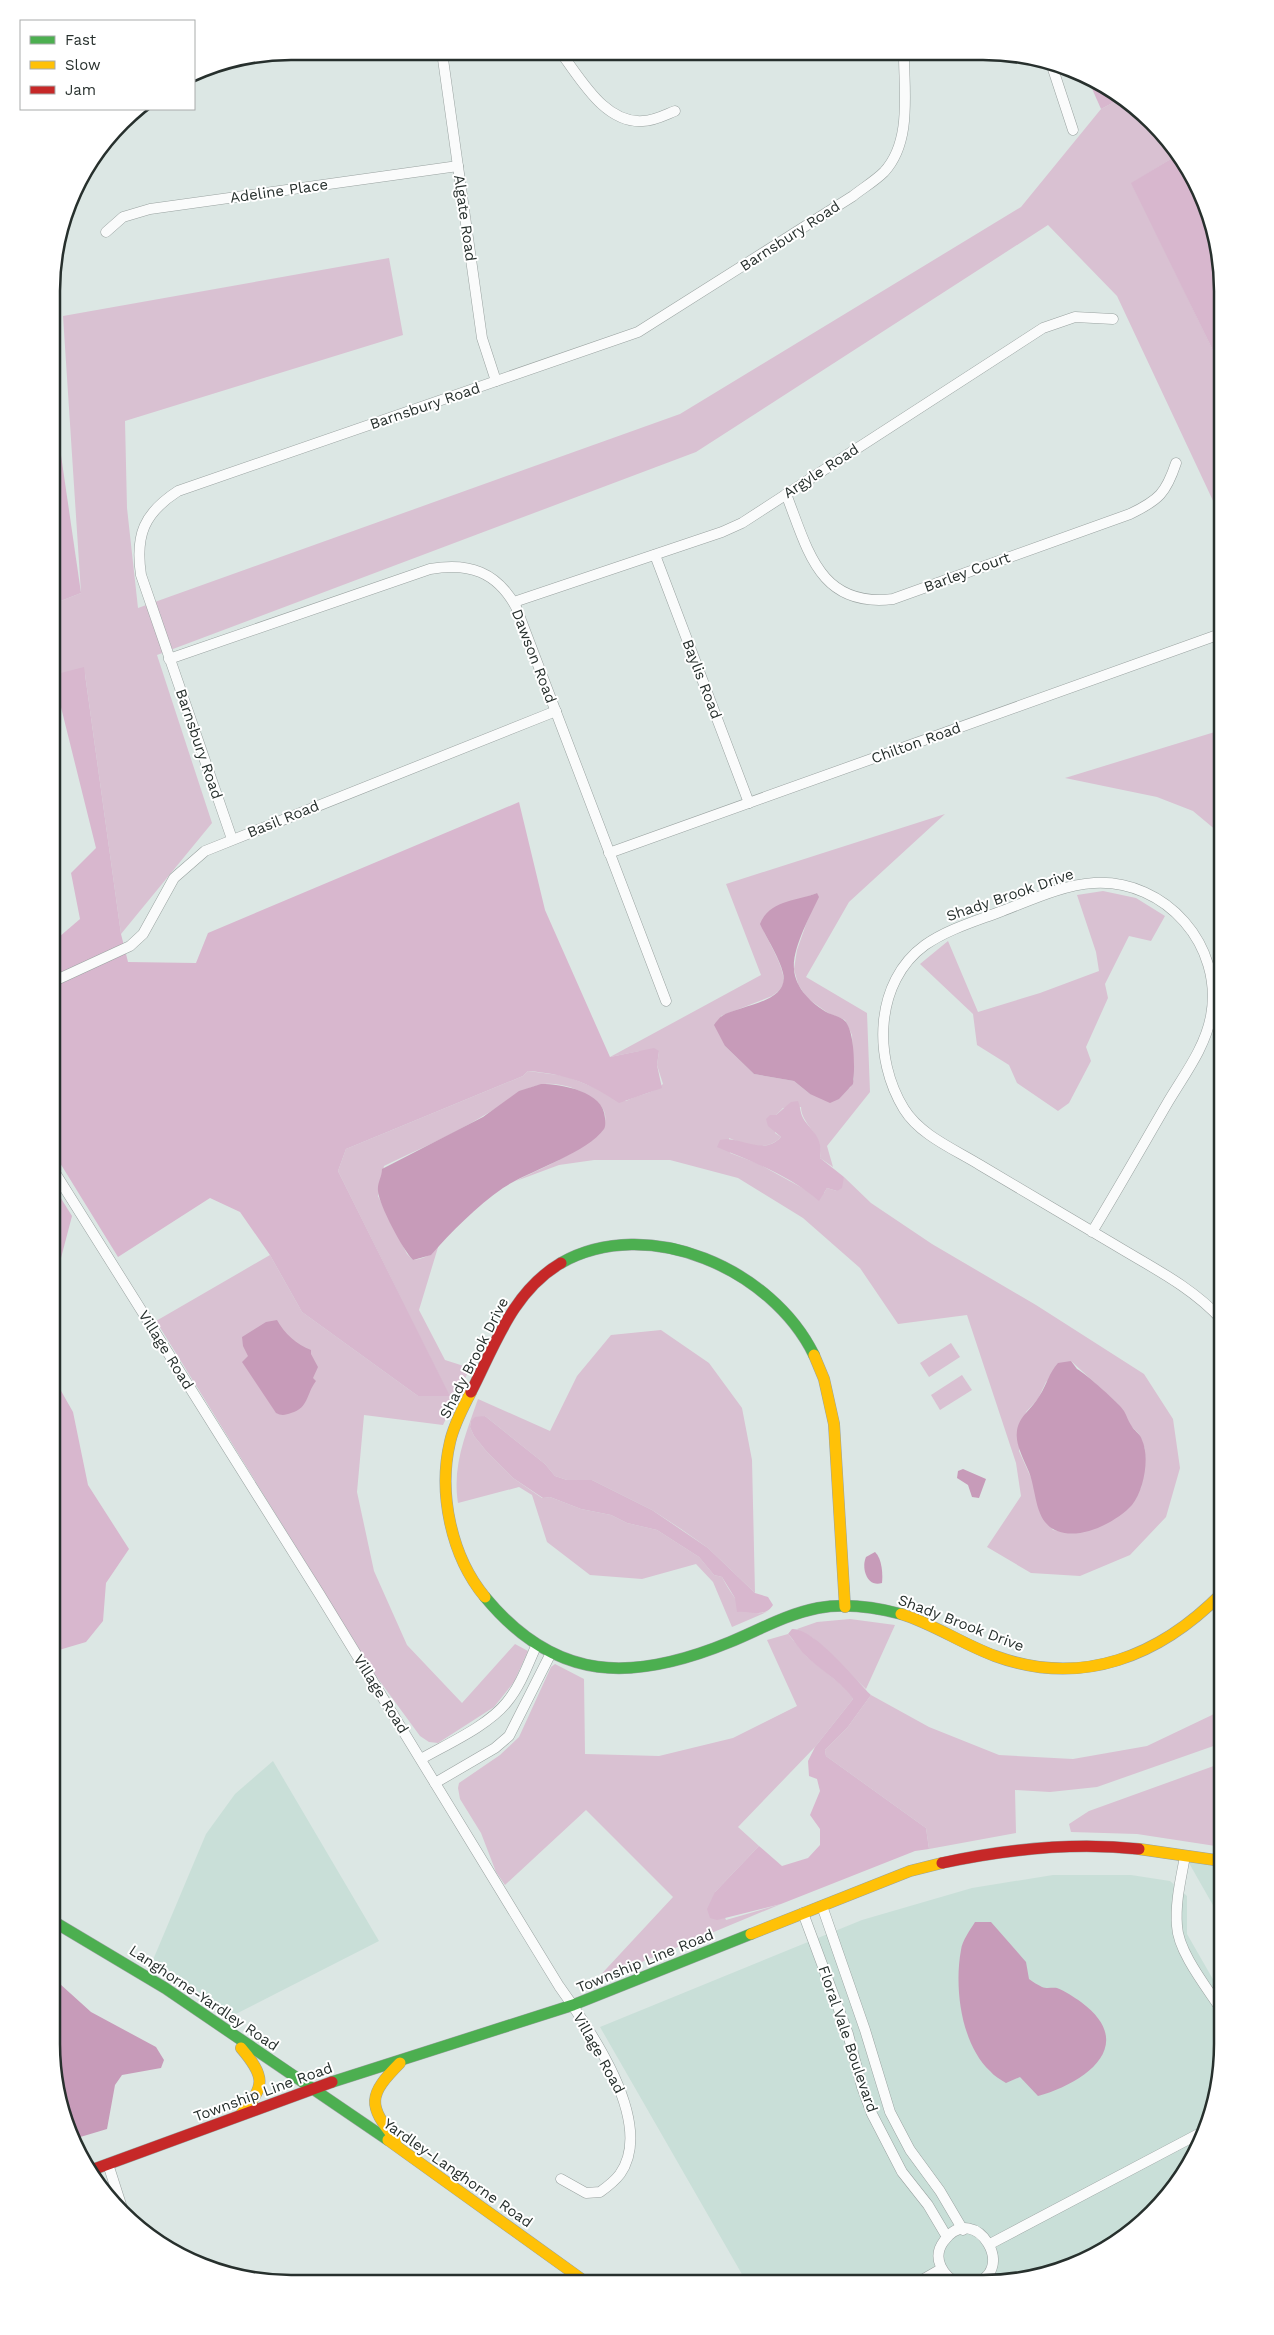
<svg xmlns="http://www.w3.org/2000/svg" width="1274" height="2335" font-family="'Work Sans',sans-serif">
<style>
.built{fill:#c9dfd8}
.green{fill:#d9c1d2;fill-rule:evenodd}
.forest{fill:#d8b7ce}
.water{fill:#c79bb9}
.lines{fill:none;stroke-linecap:round;stroke-linejoin:round}
.street-casing{stroke:#99a2a0;stroke-width:11}
.fast-casing{stroke:#99a2a0;stroke-width:12}
.slow-casing{stroke:#99a2a0;stroke-width:12}
.jam-casing{stroke:#99a2a0;stroke-width:12}
.street{stroke:#fafbfb;stroke-width:10}
.fast{stroke:#4caf50;stroke-width:11}
.slow{stroke:#ffc107;stroke-width:11}
.jam{stroke:#c62828;stroke-width:11}
.labels{text-anchor:middle;dominant-baseline:central;stroke-width:4;stroke-linejoin:round;paint-order:stroke}
.street-label{font-size:15px;fill:#27302d;stroke:#fff}
.rim{fill:none;stroke:#27302d;stroke-width:2.5}
</style>
<rect width="100%" height="100%" fill="#dce7e4"/>
<!-- built -->
<g class="built">
<polygon points="273,1761 379,1941 228,2018 150,1967 206,1834 235,1794"/>
<polygon points="1185,1856 1222,1862 1222,1921"/>
<polygon points="1053,1875 1131,1875 1170,1881 1187,1896 1187,1934 1222,1995 1222,2060 1205,2136 1173,2190 1117,2243 1060,2271 983,2284 747,2283 600,2027 862,1920 972,1888"/>
</g>
<!-- green -->
<g class="green">
<polygon points="1122,98 1141,111 1179,154 1132,183 1223,371 1223,522 1117,296 1048,225 696,452 157,655 212,823 121,934 85,674 53,676 53,604 81,593 63,316 389,258 403,335 125,421 127,508 138,608 680,414 1021,207 1101,109"/>
<polygon points="1218,731 1223,739 1223,836 1193,811 1157,797 1065,778"/>
<path d="M 945,814 L 849,902 L 806,977 L 867,1013 L 870,1092 L 827,1146 L 833,1167 L 820,1158 C 825,1135 801,1125 801,1107 L 783,1108 L 776,1115 L 775,1133 L 781,1137 C 767,1152 746,1145 729,1138 L 730,1153 L 759,1164 L 806,1190 L 824,1193 L 827,1188 L 837,1191 L 844,1177 L 871,1203 L 932,1244 L 1036,1305 L 1144,1374 L 1173,1419 L 1180,1468 L 1166,1517 L 1130,1555 L 1080,1576 L 1031,1573 L 987,1547 L 1021,1496 L 1016,1463 L 967,1315 L 898,1324 L 860,1268 L 803,1218 L 738,1178 L 670,1160 L 594,1160 L 559,1165 L 516,1181 C 543,1166 647,1129 587,1095 C 575,1087 554,1081 539,1085 C 517,1090 503,1105 483,1116 C 452,1135 417,1150 384,1166 L 378,1196 L 407,1254 L 413,1260 C 426,1258 432,1255 439,1244 L 419,1310 L 445,1360 L 470,1368 L 443,1425 L 364,1415 L 357,1492 L 374,1571 L 407,1645 L 462,1703 L 515,1644 L 528,1651 L 514,1682 L 494,1707 L 438,1743 L 429,1742 L 420,1736 L 376,1676 L 156,1321 L 270,1255 L 302,1312 L 418,1396 L 449,1395 L 338,1171 L 346,1149 L 523,1076 L 528,1071 L 566,1076 L 626,1101 C 639,1094 653,1094 663,1084 L 657,1065 L 659,1051 L 640,1051 L 610,1057 L 761,975 L 726,884 ZM 817,893 L 797,950 L 794,969 L 798,984 L 807,998 L 828,1013 L 845,1020 L 852,1035 L 854,1079 L 850,1088 L 810,1094 L 794,1081 L 754,1074 L 725,1046 L 721,1016 L 772,996 C 776,993 781,990 783,984 C 787,972 770,944 764,932 L 801,899 ZM 1071,1361 L 1118,1404 L 1131,1426 L 1139,1434 L 1145,1449 L 1141,1488 L 1072,1533 L 1053,1530 L 1040,1512 L 1033,1482 L 1019,1451 L 1026,1412 L 1038,1399 L 1046,1382 Z"/>
<polygon points="1103,891 1136,898 1165,916 1151,941 1129,936 1105,984 1108,998 1086,1047 1091,1061 1069,1103 1058,1111 1017,1083 1009,1065 977,1045 973,1014 920,964 948,941 978,1012 1040,993 1099,971 1096,952 1077,895"/>
<path d="M 661,1330 L 709,1363 L 742,1408 L 752,1460 L 755,1593 L 708,1548 L 681,1529 L 652,1510 L 592,1480 L 567,1480 L 555,1476 L 545,1464 L 485,1416 L 471,1421 L 470,1427 L 474,1436 L 487,1452 L 513,1478 L 542,1498 L 550,1497 L 581,1509 L 611,1515 L 627,1523 L 657,1530 L 699,1557 L 714,1575 L 722,1577 C 731,1594 747,1621 769,1611 L 732,1627 L 713,1582 L 696,1564 L 642,1579 L 590,1575 L 547,1542 L 532,1495 L 519,1487 L 458,1503 C 452,1465 466,1434 478,1399 L 550,1431 L 577,1376 L 611,1335 Z"/>
<polygon points="951,1343 960,1357 929,1377 920,1363"/>
<polygon points="962,1375 972,1390 940,1410 931,1395"/>
<polygon points="850,1619 895,1625 866,1689 813,1638 797,1629 817,1622"/>
<polygon points="788,1634 807,1657 849,1691 853,1699 815,1747 738,1827 759,1846 715,1892 726,1920 781,1904 594,1982 673,1897 586,1810 505,1885 496,1872 481,1833 460,1799 458,1788 459,1783 500,1755 519,1737 551,1667 555,1664 584,1679 585,1754 659,1756 733,1738 797,1706 767,1640"/>
<polygon points="871,1695 929,1727 999,1755 1073,1759 1147,1746 1212,1715 1222,1707 1222,1743 1097,1787 1050,1792 1015,1790 1016,1833 929,1849 926,1828 826,1756 825,1750 847,1728"/>
<polygon points="1222,1763 1222,1847 1137,1834 1071,1832 1069,1824 1089,1811"/>
</g>
<!-- forest -->
<g class="forest">
<polygon points="1086,75 1089,76 1122,98 1101,109"/>
<polygon points="1179,154 1210,214 1223,291 1223,371 1131,183"/>
<polygon points="53,400 81,593 53,604"/>
<path d="M 84,667 L 121,934 L 128,962 L 196,963 L 208,933 L 519,802 L 545,910 L 610,1057 L 654,1048 L 659,1051 L 657,1065 L 662,1088 L 619,1103 C 588,1082 565,1074 528,1071 L 523,1076 L 346,1149 L 338,1171 L 450,1396 L 418,1396 L 302,1312 L 270,1255 L 240,1212 L 210,1198 L 118,1257 L 52,1150 L 52,943 L 80,919 L 71,873 L 96,848 L 53,675 Z"/>
<path d="M 798,1101 C 800,1106 800,1109 801,1113 C 805,1128 825,1134 820,1158 L 844,1177 L 842,1188 L 837,1191 L 827,1188 L 819,1201 C 789,1175 753,1162 717,1147 L 720,1140 C 740,1135 763,1157 781,1137 L 768,1126 L 766,1119 L 770,1115 L 776,1115 L 791,1102 Z"/>
<polygon points="52,1184 72,1216 55,1281 52,1305"/>
<polygon points="52,1361 56,1382 73,1412 88,1485 129,1549 106,1583 103,1621 86,1642 59,1650 52,1657"/>
<path d="M 485,1416 L 545,1464 L 555,1476 L 567,1480 L 592,1480 L 652,1510 L 708,1548 L 755,1593 L 768,1597 L 773,1605 C 764,1619 751,1610 737,1612 L 735,1598 L 722,1577 L 714,1575 L 699,1557 L 657,1530 L 627,1523 L 611,1515 L 581,1509 L 550,1497 L 543,1498 L 513,1478 L 487,1452 L 474,1436 L 470,1427 L 471,1421 L 475,1417 Z"/>
<path d="M 792,1629 C 813,1627 856,1680 871,1695 L 847,1728 L 825,1750 L 826,1756 L 926,1828 L 929,1849 L 915,1851 L 781,1904 L 717,1920 L 710,1918 L 707,1909 L 715,1892 L 759,1846 L 782,1866 L 808,1858 L 820,1845 L 820,1829 L 810,1815 L 820,1791 L 817,1779 L 809,1776 L 808,1761 L 815,1747 L 853,1699 C 845,1684 817,1668 805,1655 C 798,1648 794,1640 788,1634 Z"/>
</g>
<!-- water -->
<g class="water">
<path d="M 817,893 L 819,897 C 810,916 792,949 794,969 C 795,988 812,1004 828,1013 C 833,1015 841,1017 845,1021 C 855,1032 855,1070 853,1084 L 839,1099 L 830,1103 L 810,1094 L 794,1081 L 754,1074 L 725,1046 L 714,1025 C 716,1022 719,1018 722,1016 C 739,1005 790,1003 783,973 C 779,957 767,939 760,924 C 769,900 798,901 817,893 Z"/>
<path d="M 541,1084 C 561,1084 604,1091 605,1118 C 605,1121 606,1125 604,1129 C 586,1154 530,1170 503,1188 C 476,1207 452,1231 431,1255 L 413,1260 C 403,1250 379,1205 378,1191 C 377,1183 382,1177 382,1169 L 483,1117 L 519,1091 Z"/>
<path d="M 277,1320 C 284,1333 297,1345 311,1350 L 311,1354 L 318,1367 L 313,1378 L 316,1381 C 306,1394 309,1408 291,1413 C 286,1415 281,1416 276,1413 L 242,1362 L 248,1356 L 243,1346 L 242,1337 L 266,1322 Z"/>
<path d="M 1071,1361 L 1077,1369 C 1085,1373 1120,1404 1124,1411 C 1127,1416 1128,1421 1131,1425 C 1134,1431 1140,1433 1142,1440 C 1150,1457 1144,1490 1132,1505 C 1114,1525 1066,1548 1045,1522 C 1035,1509 1035,1487 1029,1472 C 1020,1450 1008,1433 1026,1413 C 1031,1407 1036,1402 1040,1395 C 1047,1384 1049,1373 1058,1363 Z"/>
<polygon points="963,1469 986,1479 979,1498 972,1497 968,1485 957,1478 958,1471"/>
<path d="M 875,1552 C 882,1558 883,1575 882,1583 C 867,1588 861,1568 866,1557 Z"/>
<path d="M 975,1922 L 991,1922 L 1026,1962 L 1029,1979 C 1033,1982 1038,1985 1042,1987 C 1047,1989 1053,1987 1057,1988 C 1065,1991 1074,1997 1081,2002 C 1139,2045 1085,2083 1038,2096 L 1020,2077 L 1006,2083 C 1000,2079 994,2076 990,2071 C 961,2044 954,1987 961,1950 C 962,1941 970,1930 975,1922 Z"/>
<path d="M 51,1978 L 60,1984 L 91,2012 L 156,2047 L 164,2060 L 161,2068 L 122,2075 L 115,2085 L 107,2129 L 77,2138 L 72,2137 C 50,2093 51,2027 51,1978 Z"/>
</g>
<g class="lines">
<defs>
<g id="street">
<polyline points="442,52 482,338 496,381"/>
<path d="M 561,53 C 581,79 605,124 643,121 C 654,121 665,115 675,111"/>
<polyline points="1051,63 1073,130"/>
<polyline points="106,232 123,217 150,209 458,166"/>
<path d="M 786,494 C 808,550 819,608 893,599 L 1130,514 C 1159,500 1166,493 1176,463"/>
<polyline points="655,555 749,803"/>
<polyline points="514,602 722,532 742,523 1043,328 1075,317 1113,319"/>
<path d="M 169,659 L 430,569 C 469,562 497,572 516,607 L 666,1001"/>
<path d="M 232,839 L 141,575 C 135,535 144,513 178,491 L 638,332 L 853,196 C 863,188 875,181 884,172 C 912,142 904,92 904,55"/>
<polyline points="609,853 1223,633"/>
<polyline points="52,982 130,946 143,934 174,878 205,851 556,711"/>
<path d="M 52,1168 L 320,1595 L 559,1986 C 589,2028 656,2123 620,2174 C 614,2182 607,2187 600,2192 L 586,2193 L 561,2179"/>
<path d="M 1092,1232 C 1118,1189 1143,1145 1168,1102 C 1184,1075 1205,1048 1211,1016 C 1224,946 1166,879 1094,883 C 1062,885 1031,900 1002,911 C 976,921 948,929 925,945 C 874,982 873,1059 904,1109 C 920,1135 954,1149 980,1165 C 1025,1192 1070,1218 1115,1245 C 1153,1268 1192,1287 1222,1320"/>
<path d="M 421,1759 C 447,1744 488,1726 507,1702 C 521,1685 528,1664 537,1644"/>
<polyline points="435,1783 495,1748 509,1736 551,1653"/>
<path d="M 1185,1856 C 1181,1879 1175,1902 1177,1926 C 1178,1952 1208,1989 1222,2011"/>
<polyline points="822,1906 865,2030 890,2112 910,2150 940,2191 963,2230"/>
<polyline points="803,1913 848,2034 862,2087 872,2114 902,2172 928,2205 947,2237"/>
<polyline points="108,2164 124,2214"/>
<polyline points="990,2244 1206,2130"/>
<polyline points="915,2284 941,2269"/>
<path d="M 960,2284 C 943,2277 931,2258 944,2241 C 975,2198 1022,2276 969,2284"/>
</g>
<g id="fast">
<path d="M 561,1263 C 648,1214 772,1269 814,1355"/>
<path d="M 485,1597 C 556,1683 633,1682 730,1642 C 759,1630 787,1614 818,1608 C 846,1603 874,1607 901,1614"/>
<polyline points="51,1920 165,1988 388,2140"/>
<polyline points="332,2082 573,2005 751,1934"/>
</g>
<g id="slow">
<polyline points="814,1355 824,1379 834,1424 845,1607"/>
<path d="M 471,1392 C 463,1408 454,1424 450,1442 C 438,1493 451,1556 485,1597"/>
<path d="M 901,1614 C 934,1624 962,1644 995,1656 C 1082,1688 1160,1656 1222,1593"/>
<polyline points="1139,1849 1222,1861"/>
<polyline points="751,1934 910,1871 942,1863"/>
<path d="M 241,2048 C 265,2076 266,2086 242,2113"/>
<polyline points="388,2140 587,2283"/>
<path d="M 396,2140 C 367,2105 368,2095 400,2063"/>
</g>
<g id="jam">
<path d="M 471,1392 C 495,1345 513,1291 561,1263"/>
<path d="M 942,1863 C 1007,1849 1072,1842 1139,1849"/>
<polyline points="89,2171 332,2082"/>
</g>
</defs>
<!-- street casing -->
<use href="#street" class="street-casing"/>
<!-- fast casing -->
<use href="#fast" class="fast-casing"/>
<!-- slow casing -->
<use href="#slow" class="slow-casing"/>
<!-- jam casing -->
<use href="#jam" class="jam-casing"/>
<!-- street -->
<use href="#street" class="street"/>
<!-- fast -->
<use href="#fast" class="fast"/>
<!-- slow -->
<use href="#slow" class="slow"/>
<!-- jam -->
<use href="#jam" class="jam"/>
</g>
<g class="labels">
<!-- street labels -->
<g class="street-label">
<text transform="translate(279 191) rotate(-8)">Adeline Place</text>
<text transform="translate(465 218) rotate(82)">Algate Road</text>
<text transform="translate(790 236) rotate(-33)">Barnsbury Road</text>
<text transform="translate(425 406) rotate(-19)">Barnsbury Road</text>
<text transform="translate(821 471) rotate(-33)">Argyle Road</text>
<text transform="translate(967 572) rotate(-20)">Barley Court</text>
<text transform="translate(534 656) rotate(69)">Dawson Road</text>
<text transform="translate(702 679) rotate(69)">Baylis Road</text>
<text transform="translate(916 743) rotate(-20)">Chilton Road</text>
<text transform="translate(199 744) rotate(71)">Barnsbury Road</text>
<text transform="translate(283 819) rotate(-22)">Basil Road</text>
<text transform="translate(1010 895) rotate(-19)">Shady Brook Drive</text>
<text transform="translate(166 1350) rotate(58)">Village Road</text>
<text transform="translate(474 1358) rotate(-63)">Shady Brook Drive</text>
<text transform="translate(961 1623) rotate(21)">Shady Brook Drive</text>
<text transform="translate(381 1694) rotate(58)">Village Road</text>
<text transform="translate(645 1961) rotate(-22)">Township Line Road</text>
<text transform="translate(204 1998) rotate(34)">Langhorne-Yardley Road</text>
<text transform="translate(848 2039) rotate(71)">Floral Vale Boulevard</text>
<text transform="translate(599 2053) rotate(61)">Village Road</text>
<text transform="translate(263 2092) rotate(-20)">Township Line Road</text>
<text transform="translate(458 2173) rotate(35)">Yardley-Langhorne Road</text>
</g>
</g>
<!-- crop -->
<path d="M0 0H1274V2335H0ZM291 60H983A231 231 0 0 1 1214 291V2044A231 231 0 0 1 983 2275H291A231 231 0 0 1 60 2044V291A231 231 0 0 1 291 60Z" fill="#fff" fill-rule="evenodd"/>
<path class="rim" d="M291 60H983A231 231 0 0 1 1214 291V2044A231 231 0 0 1 983 2275H291A231 231 0 0 1 60 2044V291A231 231 0 0 1 291 60Z"/>
<!-- legend -->
<rect x="20" y="20" width="175" height="90" fill="#ffffff" stroke="#a9acab"/>
<rect x="30" y="36" width="25" height="8" fill="#4caf50" stroke="#a9acab"/>
<text x="65" y="45" font-size="15" fill="#27302d">Fast</text>
<rect x="30" y="61" width="25" height="8" fill="#ffc107" stroke="#a9acab"/>
<text x="65" y="70" font-size="15" fill="#27302d">Slow</text>
<rect x="30" y="86" width="25" height="8" fill="#c62828" stroke="#a9acab"/>
<text x="65" y="95" font-size="15" fill="#27302d">Jam</text>
</svg>
